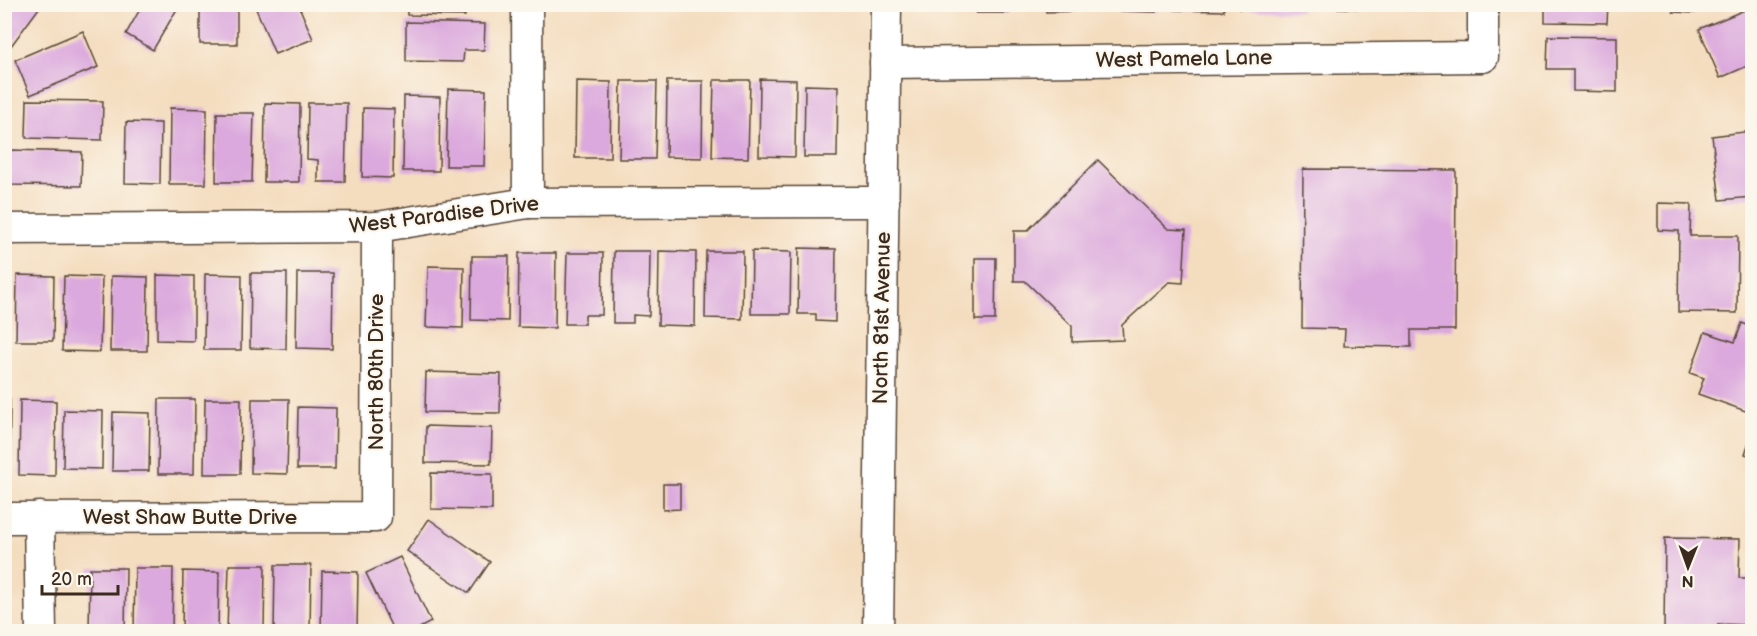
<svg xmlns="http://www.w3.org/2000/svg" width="1757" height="636" font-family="'Balsamiq Sans',sans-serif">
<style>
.building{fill:#dba9dd}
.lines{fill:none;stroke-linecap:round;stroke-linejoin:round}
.minor-casing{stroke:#574536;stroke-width:33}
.minor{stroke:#fff;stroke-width:30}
.labels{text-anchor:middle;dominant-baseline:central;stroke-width:4.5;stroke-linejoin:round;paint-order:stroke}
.street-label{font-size:21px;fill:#3b2a1e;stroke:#fbf7ec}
</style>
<rect width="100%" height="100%" fill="#fbf7ec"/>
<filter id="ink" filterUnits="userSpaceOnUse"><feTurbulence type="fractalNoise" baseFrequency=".0167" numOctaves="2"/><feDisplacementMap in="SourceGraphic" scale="12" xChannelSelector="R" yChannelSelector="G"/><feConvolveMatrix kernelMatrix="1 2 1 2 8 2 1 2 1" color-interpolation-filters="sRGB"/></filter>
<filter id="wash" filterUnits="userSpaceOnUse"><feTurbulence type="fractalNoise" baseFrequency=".008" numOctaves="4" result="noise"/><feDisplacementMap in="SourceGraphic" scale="24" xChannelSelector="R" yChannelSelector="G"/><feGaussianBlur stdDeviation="1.35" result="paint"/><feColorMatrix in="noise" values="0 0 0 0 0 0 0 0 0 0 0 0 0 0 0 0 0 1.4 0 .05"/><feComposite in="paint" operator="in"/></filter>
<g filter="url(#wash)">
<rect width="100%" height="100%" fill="#f4ddbf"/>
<g id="blocks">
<!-- building -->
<g class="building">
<polygon points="4,4 42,4 8,50 4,48"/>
<polygon points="143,4 180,4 153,50 126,34"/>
<rect x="200" y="4" width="37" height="40"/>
<polygon points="254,4 298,4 313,39 275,54"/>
<polygon points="407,4 465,4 465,16 407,15"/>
<rect x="976" y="4" width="33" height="9"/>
<polygon points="1046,4 1081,4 1081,11 1046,12"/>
<polygon points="1117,4 1156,4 1156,12 1117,11"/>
<polygon points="1176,4 1224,4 1224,11 1175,10"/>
<polygon points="1239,4 1301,4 1301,11 1239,9"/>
<polygon points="1334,4 1370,4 1370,9 1334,8"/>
<rect x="1410" y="4" width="36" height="6"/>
<polygon points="1545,4 1608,4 1607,23 1545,22"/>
<polygon points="1673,4 1695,4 1694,13 1673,12"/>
<polygon points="1747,9 1752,21 1752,64 1720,78 1699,29"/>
<polygon points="406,22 485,24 484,50 464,50 463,62 406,61"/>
<polygon points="83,31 98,67 30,95 15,60"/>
<polygon points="1548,36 1617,37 1617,92 1573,91 1573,69 1547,69"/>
<polygon points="760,79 796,80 795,157 759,156"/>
<polygon points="714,80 750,80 748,158 712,157"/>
<polygon points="576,81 611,82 610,158 575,158"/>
<polygon points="621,81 657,81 655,159 619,159"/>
<polygon points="667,81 703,81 702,158 666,157"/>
<polygon points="805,85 838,86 837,157 804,157"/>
<polygon points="448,89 486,90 484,166 446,166"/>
<polygon points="404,96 440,97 439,171 403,171"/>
<polygon points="27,100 103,101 102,140 26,138"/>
<polygon points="265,103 300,104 299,182 264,182"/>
<polygon points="308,103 347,103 345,182 318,182 318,160 307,159"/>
<polygon points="170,108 207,109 206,184 169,184"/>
<polygon points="363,108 394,109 393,178 362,177"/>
<polygon points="217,113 254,113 252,182 216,182"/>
<polygon points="126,122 161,123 160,184 125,183"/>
<polygon points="1752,131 1752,197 1720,200 1712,136"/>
<polygon points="10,150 82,152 81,186 9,185"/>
<polygon points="1098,160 1168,229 1186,230 1183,283 1169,282 1122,325 1123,340 1072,342 1072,326 1025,281 1014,281 1014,231 1027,231"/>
<polygon points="1303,169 1456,170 1455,330 1411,330 1411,347 1344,346 1345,329 1302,328"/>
<polygon points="1658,203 1691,204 1690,236 1738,236 1737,313 1678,312 1679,231 1658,230"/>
<polygon points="799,248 836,249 835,322 816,321 816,314 798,314"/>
<polygon points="614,251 650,251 649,316 633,315 633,323 613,323"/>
<polygon points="659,251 696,252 695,326 658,325"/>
<polygon points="706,251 743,251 742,319 705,318"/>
<polygon points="752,251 791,252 790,314 751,314"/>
<polygon points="519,253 556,253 555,328 518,327"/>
<polygon points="567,253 603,253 602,315 585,315 585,324 565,324"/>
<polygon points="472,256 509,256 508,321 471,320"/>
<polygon points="975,258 996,258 995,320 975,320"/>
<polygon points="428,266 464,267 463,328 426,327"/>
<polygon points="251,273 287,273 286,349 250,348"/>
<polygon points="297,273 333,273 332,349 296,348"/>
<polygon points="205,274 242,275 241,350 204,350"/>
<polygon points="17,275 54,276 53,341 16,341"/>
<polygon points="157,275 194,276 194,341 157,340"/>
<polygon points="4,276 9,276 7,337 4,337"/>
<polygon points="64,276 102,277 100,352 62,351"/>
<polygon points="111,276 148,277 147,351 110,351"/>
<polygon points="1742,323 1752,327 1751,413 1698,394 1704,378 1690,373 1705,332 1735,342"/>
<polygon points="426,372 501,374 500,413 425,412"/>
<polygon points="159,399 195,399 194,474 158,474"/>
<polygon points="205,399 241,399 240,474 204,474"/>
<polygon points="252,399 289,399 287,474 251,473"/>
<polygon points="4,400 10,400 9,477 4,477"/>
<polygon points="20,400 56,401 55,476 19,475"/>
<polygon points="298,407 336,408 335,469 297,469"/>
<polygon points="64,410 103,411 102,469 63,468"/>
<polygon points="113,412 150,413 149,471 112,471"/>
<polygon points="426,426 492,428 491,464 425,463"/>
<polygon points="1752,433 1752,456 1745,454"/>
<polygon points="431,473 492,474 492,510 431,509"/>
<polygon points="663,484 680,484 680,509 663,510"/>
<polygon points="429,519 490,562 469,593 407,551"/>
<polygon points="1665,538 1740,539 1739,578 1752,578 1752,625 1718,624 1717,632 1664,632"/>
<polygon points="400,557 431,622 412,632 394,632 366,573"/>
<polygon points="229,565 265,565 264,632 227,632"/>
<polygon points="275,565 311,565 310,632 274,632"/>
<polygon points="90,568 126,568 125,632 89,632"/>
<polygon points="135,568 173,568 172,632 134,632"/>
<polygon points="183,571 219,572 218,632 182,632"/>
<polygon points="322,571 358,572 357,632 321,632"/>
</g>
</g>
</g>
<g filter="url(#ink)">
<use href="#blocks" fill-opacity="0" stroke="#574536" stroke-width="1.5"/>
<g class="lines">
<defs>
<g id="minor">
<polyline points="527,4 528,203"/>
<polyline points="885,63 1483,57 1483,4"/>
<polyline points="4,229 377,227 528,203 884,202"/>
<polyline points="39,517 41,632"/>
<polyline points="4,518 376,517 377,227"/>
<polyline points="878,632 886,4"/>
</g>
</defs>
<!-- minor casing -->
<use href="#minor" class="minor-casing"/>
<!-- minor -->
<use href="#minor" class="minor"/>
</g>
</g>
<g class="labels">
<!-- street labels -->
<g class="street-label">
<text transform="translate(1184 59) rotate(-1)">West Pamela Lane</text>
<text transform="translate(444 215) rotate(-7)">West Paradise Drive</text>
<text transform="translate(882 318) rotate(-89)">North 81st Avenue</text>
<text transform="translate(376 372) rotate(-90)">North 80th Drive</text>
<text x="190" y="517">West Shaw Butte Drive</text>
</g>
</g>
<!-- margin -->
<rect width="1757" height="636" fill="none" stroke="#fbf7ec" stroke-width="24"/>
<!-- north arrow -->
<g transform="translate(1688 567) rotate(181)" stroke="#fbf7ec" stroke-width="4.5" paint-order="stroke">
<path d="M0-4.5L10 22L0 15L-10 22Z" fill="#3b2a1e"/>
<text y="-9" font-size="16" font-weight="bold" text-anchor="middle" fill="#3b2a1e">N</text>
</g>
<!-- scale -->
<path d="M42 585v9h76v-9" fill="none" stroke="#3b2a1e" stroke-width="3"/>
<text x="51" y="585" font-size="18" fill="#3b2a1e" stroke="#fbf7ec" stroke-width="4.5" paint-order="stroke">20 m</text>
</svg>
